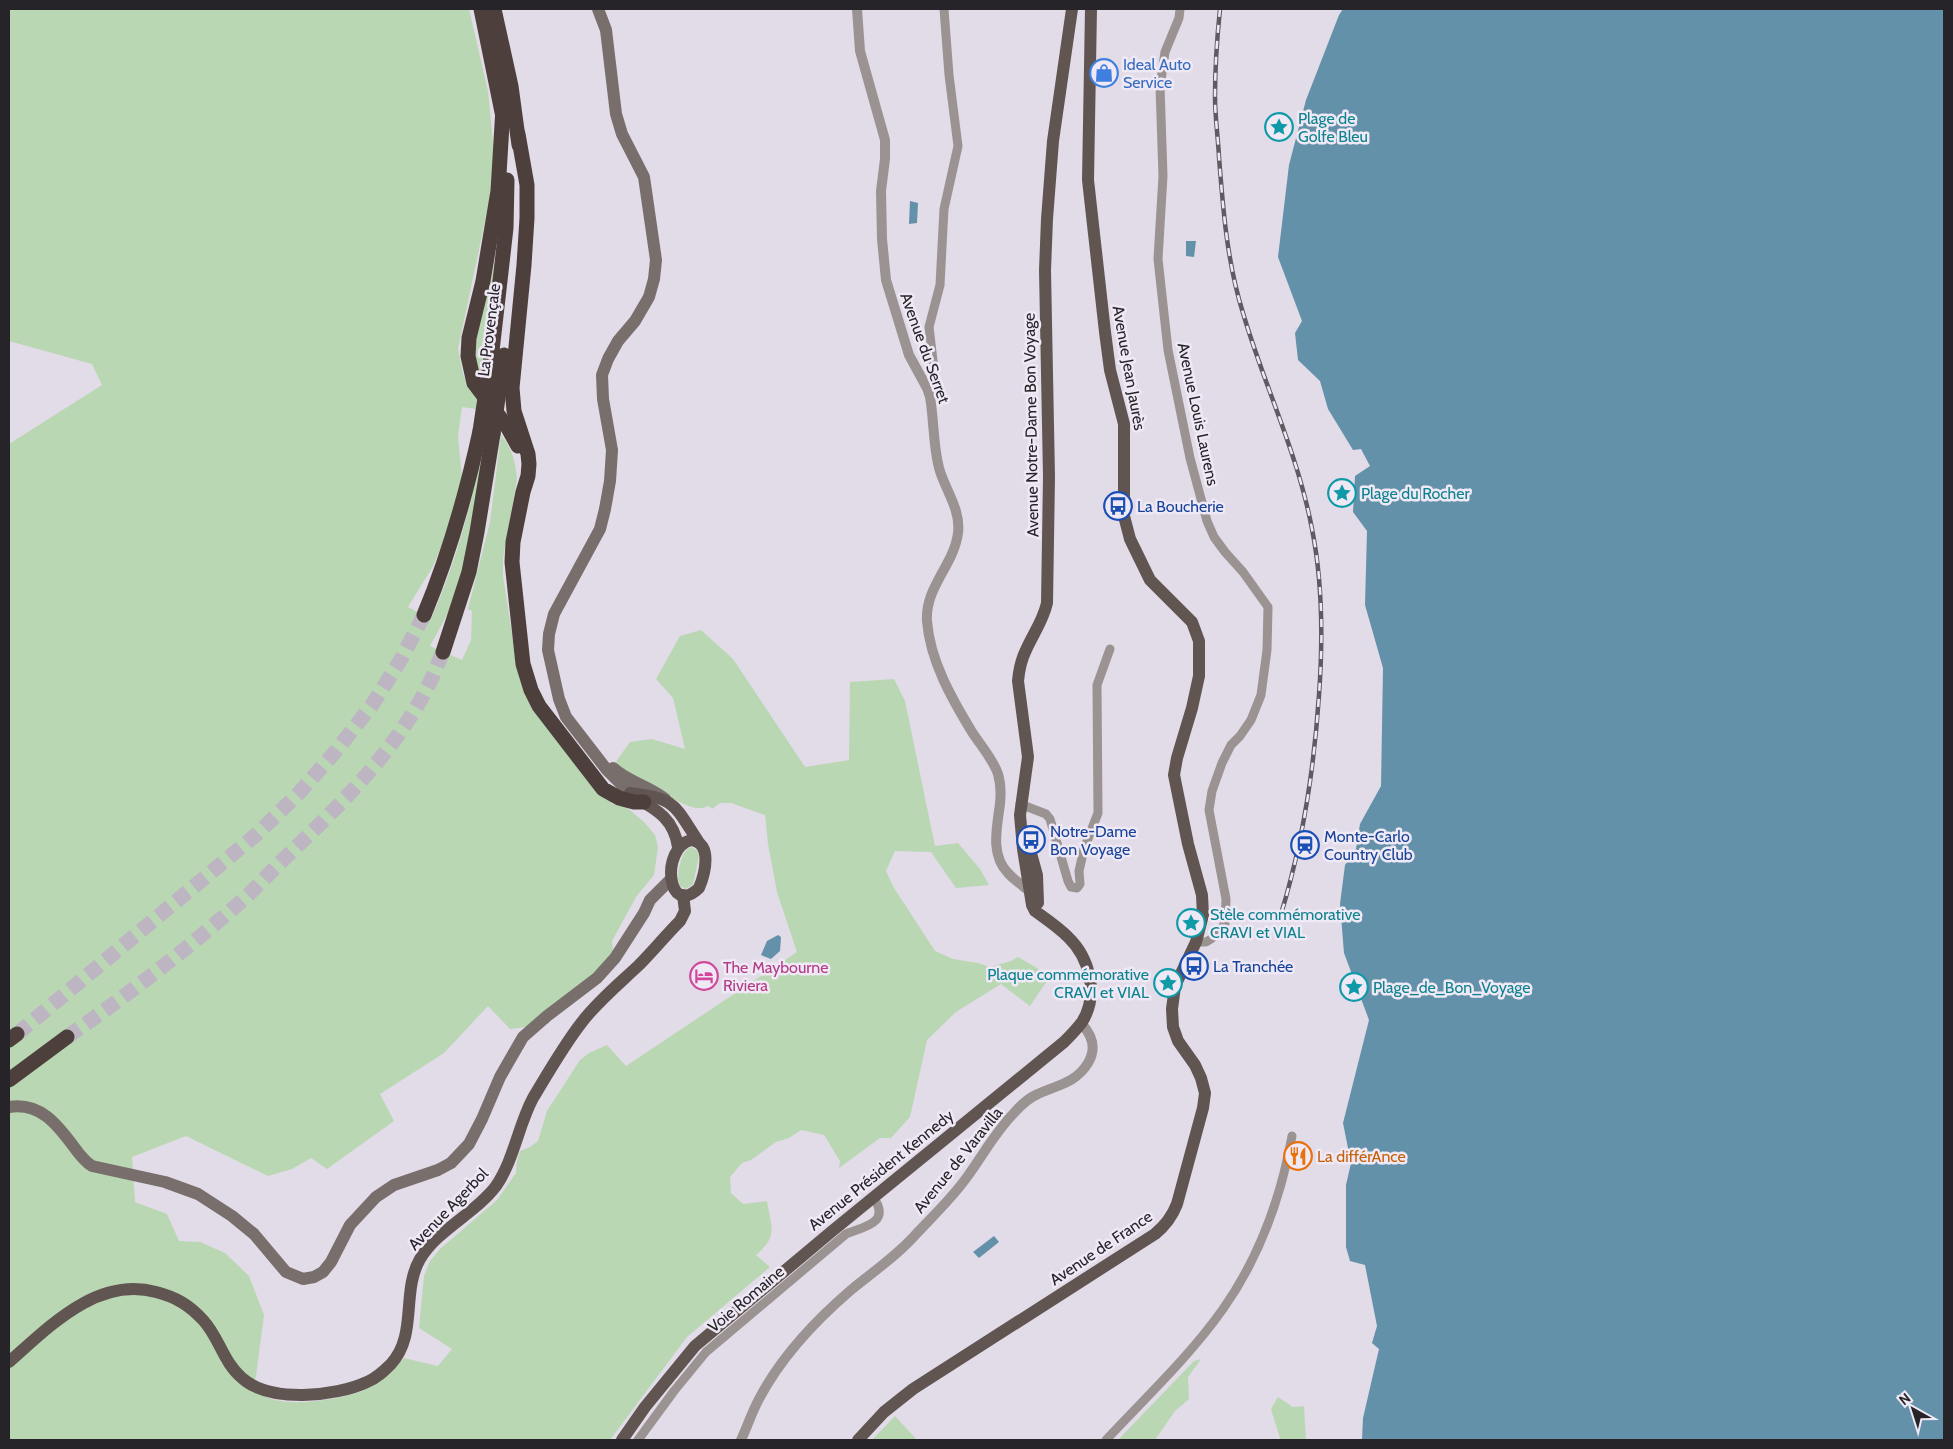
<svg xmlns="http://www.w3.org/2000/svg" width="1953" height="1449" font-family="Cabin,sans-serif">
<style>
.green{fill:#bad7b3}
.water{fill:#6391a9}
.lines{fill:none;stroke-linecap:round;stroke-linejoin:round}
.motorway-tunnel{stroke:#bdb6c2;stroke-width:15;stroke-dasharray:15 8;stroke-linecap:butt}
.minor{stroke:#9a9391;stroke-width:9}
.tertiary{stroke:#9a9391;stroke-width:10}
.secondary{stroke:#786f6c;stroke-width:12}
.primary{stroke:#615552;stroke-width:12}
.motorway{stroke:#4d403c;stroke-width:15}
.rail-casing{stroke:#5e5a62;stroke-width:4.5}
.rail{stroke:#efe8f5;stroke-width:2.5;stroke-dasharray:8;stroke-linecap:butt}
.motorway-bridge{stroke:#4d403c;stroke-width:15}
.labels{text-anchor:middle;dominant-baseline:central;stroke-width:5;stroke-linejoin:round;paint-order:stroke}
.shop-label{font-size:16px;fill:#366cbe;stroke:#efe8f5;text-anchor:start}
.culture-label{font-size:16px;fill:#0d838f;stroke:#efe8f5;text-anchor:start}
.street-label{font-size:16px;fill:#272429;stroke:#efe8f5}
.transit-label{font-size:16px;fill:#164399;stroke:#efe8f5;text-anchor:start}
.hotel-label{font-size:16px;fill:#b23c85;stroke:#efe8f5;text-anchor:start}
.food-label{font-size:16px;fill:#c56008;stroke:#efe8f5;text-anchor:start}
</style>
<rect width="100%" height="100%" fill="#e2dbe8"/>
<!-- green -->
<g class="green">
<path d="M 9,9 L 469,9 L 488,91 L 495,163 L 489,202 L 458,349 L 463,374 L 467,383 L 477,397 L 476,409 L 462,407 L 458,436 L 462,478 L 447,533 L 432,568 L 408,607 L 431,619 C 454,567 469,513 481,458 L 483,458 C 476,501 470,545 458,587 C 452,608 440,627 430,646 L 462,660 L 471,640 L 472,611 L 468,609 L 490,522 L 501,435 C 512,448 516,463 517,480 L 503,558 L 503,576 L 516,660 L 609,800 L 612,804 L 626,807 L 644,822 L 655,835 L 658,847 L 654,875 L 636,897 L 612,941 L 613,950 L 607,959 L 548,1024 L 510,1029 L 488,1006 L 444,1053 L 380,1094 L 394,1121 L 327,1169 L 311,1158 L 292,1169 L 268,1176 L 186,1136 L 132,1157 L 135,1202 L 167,1214 L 179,1241 L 200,1242 L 225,1253 L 249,1276 L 264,1315 L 256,1376 L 250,1391 C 263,1396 276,1402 291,1402 C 310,1403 351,1398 368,1388 C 382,1381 394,1370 404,1358 L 438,1366 L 452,1349 L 419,1328 L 424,1276 L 430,1261 L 440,1249 L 497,1200 L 516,1173 L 517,1161 L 520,1151 L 530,1147 L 538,1141 L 547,1111 L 580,1060 L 589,1053 L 607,1045 L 626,1066 L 797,952 L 777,892 L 768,844 L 765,815 L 731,803 L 720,803 L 712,809 L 709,806 C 705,807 701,809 697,808 C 681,807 631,774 615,763 L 630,742 L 652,739 L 685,749 L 673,698 L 656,679 L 680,636 L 701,630 L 733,659 L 805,767 L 849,760 L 850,682 L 894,679 L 905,701 L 935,846 L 958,843 L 980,869 L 989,885 L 956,888 L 931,852 L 895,851 L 886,871 L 894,888 L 935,951 L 953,959 L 978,963 L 990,967 L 1011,961 L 1018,957 L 1037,968 L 1047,981 L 1030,1006 L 1001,984 L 956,1012 L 927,1040 L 910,1117 L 891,1138 L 880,1138 L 839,1168 L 840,1161 L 824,1135 L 801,1130 L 789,1138 L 776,1142 L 751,1160 L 742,1163 L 730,1177 L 731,1193 L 743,1204 L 767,1201 C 771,1228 779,1235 756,1255 L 770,1267 L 687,1337 L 610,1440 L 9,1440 L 9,444 L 102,385 L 92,364 L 9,341 Z"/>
<path d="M 495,244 L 491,311 L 479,385 C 464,350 486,282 495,244 Z"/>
<path d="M 691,847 L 698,851 L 699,856 L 693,884 L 686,889 L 680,886 C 675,878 681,850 691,847 Z"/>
<polygon points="1201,1359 1188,1377 1189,1399 1175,1411 1155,1440 1118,1440 1194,1361"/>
<polygon points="1278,1397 1293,1407 1304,1406 1306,1440 1279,1440 1280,1438 1271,1409"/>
<polygon points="895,1416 917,1440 872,1440"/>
</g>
<!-- water -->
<g class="water">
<polygon points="1343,9 1944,9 1944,1440 1362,1440 1363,1418 1379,1349 1372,1343 1377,1326 1365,1265 1350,1261 1346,1247 1346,1185 1351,1163 1343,1123 1369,1020 1344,953 1340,904 1345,865 1356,849 1360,824 1381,786 1383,668 1365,605 1367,531 1353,512 1355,476 1370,466 1361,449 1353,450 1328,409 1320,381 1298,360 1295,333 1302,321 1278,257 1289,165 1306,100 1339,15"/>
<polygon points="910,201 918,203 917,223 909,224"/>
<polygon points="1186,241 1196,241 1194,257 1186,256"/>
<polygon points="778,935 781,937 780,951 771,959 761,955 767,941"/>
<polygon points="994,1236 999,1242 979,1258 973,1252"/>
</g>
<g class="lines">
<!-- motorway-tunnel -->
<g class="motorway-tunnel">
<polyline points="17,1034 257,834 299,793 335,752 372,705 400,661 424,615"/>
<path d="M 67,1037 C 129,994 189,948 246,897 C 260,884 272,870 286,857 C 339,806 394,753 428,686 C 434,675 438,663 443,652"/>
</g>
<!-- minor -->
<g class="minor">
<polyline points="1180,9 1179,18 1165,52 1160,87 1163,176 1158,259 1168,350 1190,458 1207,521 1214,537 1225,552 1243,572 1268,607 1267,650 1261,695 1251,720 1240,736 1231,745 1222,763 1212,791 1209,810 1226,899 1225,923 1220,931 1211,939 1206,942 1196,942"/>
<polyline points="927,388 932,383 935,377 929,327 940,285 944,209 958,146 949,75 944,9"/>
<polyline points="1020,804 1046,814 1050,819 1068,881 1071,887 1077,888 1080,884 1079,871 1084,849 1098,813 1097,685 1110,649"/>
<path d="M 638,1440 L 674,1391 L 706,1352 L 846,1234 C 863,1227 892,1223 873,1197"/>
<path d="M 1106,1440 C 1146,1397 1189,1357 1223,1309 C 1259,1258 1281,1197 1292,1136"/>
</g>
<!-- tertiary -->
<g class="tertiary">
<path d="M 857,9 L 860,51 L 885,140 L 885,159 L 881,191 L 882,239 L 886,280 L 909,355 L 927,388 L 930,397 C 934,420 933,445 939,468 C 945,490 961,509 958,533 C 954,565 925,587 927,621 C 930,661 952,699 972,732 C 981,746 993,759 998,774 C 1001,784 1001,794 1000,804 C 997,827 990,855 1008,873 C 1013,879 1020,883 1025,888 L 1028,888"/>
<path d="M 741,1440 C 747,1427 752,1412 759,1399 C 781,1357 816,1320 851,1290 C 874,1271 898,1255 917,1233 C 934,1215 953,1197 967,1177 C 983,1155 996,1131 1014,1113 C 1021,1105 1028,1098 1038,1094 C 1057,1085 1076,1083 1088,1063 C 1097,1048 1092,1035 1081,1023"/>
</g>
<!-- secondary -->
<g class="secondary">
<polyline points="598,9 606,30 616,114 622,134 644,177 656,260 654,279 649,297 635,321 618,341 608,359 602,375 603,399 612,450 610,481 605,509 600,529 554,614 549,634 548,650 559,699 566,717 607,770 630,793"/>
<path d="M 613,768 C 628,782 649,786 665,799"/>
<path d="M 9,1107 C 40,1102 57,1124 74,1147 C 79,1154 84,1161 92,1166 L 165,1182 L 198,1194 L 232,1216 L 254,1234 L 286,1272 L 303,1279 L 314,1277 L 323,1272 L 331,1262 L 350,1225 L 376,1197 L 394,1185 L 438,1170 L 451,1163 L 469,1144 L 482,1119 L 500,1077 L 523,1037 L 547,1016 L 597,978 L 615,958 L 644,913 L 650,900 L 670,880"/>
</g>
<!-- primary -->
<g class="primary">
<path d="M 630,793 C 676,798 674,805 698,841"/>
<path d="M 636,798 C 658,810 674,820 678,847"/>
<path d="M 691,840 C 713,842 705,874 699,888 C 667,919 660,848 691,840 Z"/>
<polyline points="1029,846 1037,875 1038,903"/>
<path d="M 9,1362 C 49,1327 97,1276 156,1292 C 176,1297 189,1305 203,1320 C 219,1337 223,1362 242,1378 C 270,1403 335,1397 367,1382 C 377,1378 384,1371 391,1364 C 418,1334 401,1292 420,1259 C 438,1229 475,1214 496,1186 C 514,1160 518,1126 533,1098 C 548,1073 564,1045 582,1022 C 598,1001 620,983 639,965 C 653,951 666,935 680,921 L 685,911 L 683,895"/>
<path d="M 622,1440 L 645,1407 L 695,1346 L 831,1232 L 1064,1042 C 1070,1036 1077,1029 1082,1022 C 1099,995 1090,958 1068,937 C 1058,927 1046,919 1035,911 L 1032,905 L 1023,849 L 1020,815 L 1028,757 L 1018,681 C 1019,670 1021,660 1026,650 C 1033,634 1043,621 1047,603 L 1049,477 L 1045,270 L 1047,219 L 1053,141 L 1072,9"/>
<path d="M 858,1440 L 884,1412 L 913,1389 L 1155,1234 C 1166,1225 1172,1217 1177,1204 L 1203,1108 L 1205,1093 L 1201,1078 L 1195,1065 L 1178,1041 L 1173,1027 L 1172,1009 L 1175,986 L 1196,942 L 1203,915 L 1202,895 L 1188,844 L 1174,775 L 1177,758 L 1192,708 L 1199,676 L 1199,641 L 1192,622 L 1150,580 L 1130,539 L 1124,516 L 1124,424 L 1110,370 L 1105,332 L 1088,180 L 1091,9"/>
</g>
<!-- motorway -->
<g class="motorway">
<polyline points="481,9 503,117"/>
<polyline points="494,9 511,86 519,145"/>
<polyline points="503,108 498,191 483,281 469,338 468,356 474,383 508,428 518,446"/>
<polyline points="518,134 527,185 527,218 524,265 512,388 514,411 528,454 529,464 528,476 523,492 513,542 512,562 523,664 531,690 539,706 603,789 619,798 634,802 644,802"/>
<polyline points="492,351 506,228 507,180"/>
<path d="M 424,615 C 449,555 466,495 480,431"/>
<polyline points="443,652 469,572 477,532 493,434"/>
<polyline points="9,1040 17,1034"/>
<polyline points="9,1080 67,1037"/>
</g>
<defs>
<path id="rail" d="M 1220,9 C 1217,38 1215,67 1215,97 C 1215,117 1218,137 1219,157 C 1223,209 1227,262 1243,313 C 1264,385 1298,454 1312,529 C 1323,584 1323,639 1319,695 C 1314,770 1303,842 1281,914"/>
</defs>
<!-- rail casing -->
<use href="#rail" class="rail-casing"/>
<!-- rail -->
<use href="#rail" class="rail"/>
<!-- motorway-bridge -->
<g class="motorway-bridge">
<polyline points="480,431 492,351"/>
<polyline points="493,434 504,355"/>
</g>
</g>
<!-- icons -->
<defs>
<symbol id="shop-ring" viewBox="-11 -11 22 22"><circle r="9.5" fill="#efe8f5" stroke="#3f7fe0" stroke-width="1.5"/><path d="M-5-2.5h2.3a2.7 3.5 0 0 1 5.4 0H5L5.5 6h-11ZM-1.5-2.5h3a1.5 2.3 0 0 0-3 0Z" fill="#3f7fe0"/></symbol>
<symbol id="sight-ring" viewBox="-11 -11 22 22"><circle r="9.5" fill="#efe8f5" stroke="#0f9aa8" stroke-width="1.5"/><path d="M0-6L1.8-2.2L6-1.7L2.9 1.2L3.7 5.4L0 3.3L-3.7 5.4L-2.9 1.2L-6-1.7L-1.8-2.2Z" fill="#0f9aa8"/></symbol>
<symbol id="bus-ring" viewBox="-11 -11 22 22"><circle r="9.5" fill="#efe8f5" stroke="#1a4fb4" stroke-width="1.5"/><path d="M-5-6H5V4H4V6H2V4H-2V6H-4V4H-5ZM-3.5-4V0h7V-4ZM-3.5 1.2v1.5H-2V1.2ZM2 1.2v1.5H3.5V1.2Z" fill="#1a4fb4"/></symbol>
<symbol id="station-ring" viewBox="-11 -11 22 22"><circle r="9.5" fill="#efe8f5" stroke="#1a4fb4" stroke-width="1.5"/><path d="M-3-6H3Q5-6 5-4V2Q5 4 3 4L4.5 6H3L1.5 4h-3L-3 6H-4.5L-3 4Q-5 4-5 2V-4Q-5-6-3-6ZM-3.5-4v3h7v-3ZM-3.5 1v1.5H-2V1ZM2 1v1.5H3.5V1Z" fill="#1a4fb4"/></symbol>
<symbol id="hotel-ring" viewBox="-11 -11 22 22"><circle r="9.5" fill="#efe8f5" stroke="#d1479c" stroke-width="1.5"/><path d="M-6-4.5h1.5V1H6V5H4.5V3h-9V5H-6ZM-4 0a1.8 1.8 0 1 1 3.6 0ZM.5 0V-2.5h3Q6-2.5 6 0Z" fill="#d1479c"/></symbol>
<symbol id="restaurant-ring" viewBox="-11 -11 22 22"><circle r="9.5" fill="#efe8f5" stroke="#e8710a" stroke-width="1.5"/><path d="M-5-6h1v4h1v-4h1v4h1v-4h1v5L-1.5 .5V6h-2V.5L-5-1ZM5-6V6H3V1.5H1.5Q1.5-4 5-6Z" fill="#e8710a"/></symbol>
</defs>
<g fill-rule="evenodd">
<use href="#shop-ring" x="1088" y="57" width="32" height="32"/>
<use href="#sight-ring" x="1263" y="111" width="32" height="32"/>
<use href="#sight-ring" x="1326" y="477" width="32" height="32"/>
<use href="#bus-ring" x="1102" y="490" width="32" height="32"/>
<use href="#bus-ring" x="1015" y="824" width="32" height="32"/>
<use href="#station-ring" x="1289" y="829" width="32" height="32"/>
<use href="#sight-ring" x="1175" y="907" width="32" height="32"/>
<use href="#bus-ring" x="1178" y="950" width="32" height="32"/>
<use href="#hotel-ring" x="688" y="960" width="32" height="32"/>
<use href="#sight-ring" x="1152" y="967" width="32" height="32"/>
<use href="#sight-ring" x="1338" y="971" width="32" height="32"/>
<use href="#restaurant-ring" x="1282" y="1140" width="32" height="32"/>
</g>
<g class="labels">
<!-- shop labels -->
<g class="shop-label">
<text x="1123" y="64">Ideal Auto<tspan x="1123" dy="18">Service</tspan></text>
</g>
<!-- culture labels -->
<g class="culture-label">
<text x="1298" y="118">Plage de<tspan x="1298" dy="18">Golfe Bleu</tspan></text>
<text x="1361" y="493">Plage du Rocher</text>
<text x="1210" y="914">Stèle commémorative<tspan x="1210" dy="18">CRAVI et VIAL</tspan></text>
<text x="1149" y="974" text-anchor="end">Plaque commémorative<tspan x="1149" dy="18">CRAVI et VIAL</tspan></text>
<text x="1373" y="987">Plage_de_Bon_Voyage</text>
</g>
<!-- street labels -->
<g class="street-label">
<text transform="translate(489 330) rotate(-83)">La Provençale</text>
<text transform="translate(925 348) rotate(70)">Avenue du Serret</text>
<text transform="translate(1129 368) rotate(80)">Avenue Jean Jaurès</text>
<text transform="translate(1198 414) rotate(78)">Avenue Louis Laurens</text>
<text transform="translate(1031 425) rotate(-91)">Avenue Notre-Dame Bon Voyage</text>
<text transform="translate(958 1160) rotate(-51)">Avenue de Varavilla</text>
<text transform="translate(881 1170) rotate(-39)">Avenue Président Kennedy</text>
<text transform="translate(448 1209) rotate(-46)">Avenue Agerbol</text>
<text transform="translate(1101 1248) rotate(-34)">Avenue de France</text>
<text transform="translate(746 1299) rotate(-40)">Voie Romaine</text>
</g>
<!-- transit labels -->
<g class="transit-label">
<text x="1137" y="506">La Boucherie</text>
<text x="1050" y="831">Notre-Dame<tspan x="1050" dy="18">Bon Voyage</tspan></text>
<text x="1324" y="836">Monte-Carlo<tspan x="1324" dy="18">Country Club</tspan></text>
<text x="1213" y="966">La Tranchée</text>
</g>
<!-- hotel labels -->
<g class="hotel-label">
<text x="723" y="967">The Maybourne<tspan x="723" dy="18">Riviera</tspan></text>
</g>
<!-- food labels -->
<g class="food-label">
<text x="1317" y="1156">La différAnce</text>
</g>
</g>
<!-- border -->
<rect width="1953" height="1449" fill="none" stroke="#272429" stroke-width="20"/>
<!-- north arrow -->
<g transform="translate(1913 1409) rotate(321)" stroke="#efe8f5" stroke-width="4" paint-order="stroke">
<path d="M0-4L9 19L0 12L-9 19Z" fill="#272429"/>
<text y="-8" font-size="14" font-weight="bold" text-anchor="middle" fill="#272429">N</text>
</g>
</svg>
